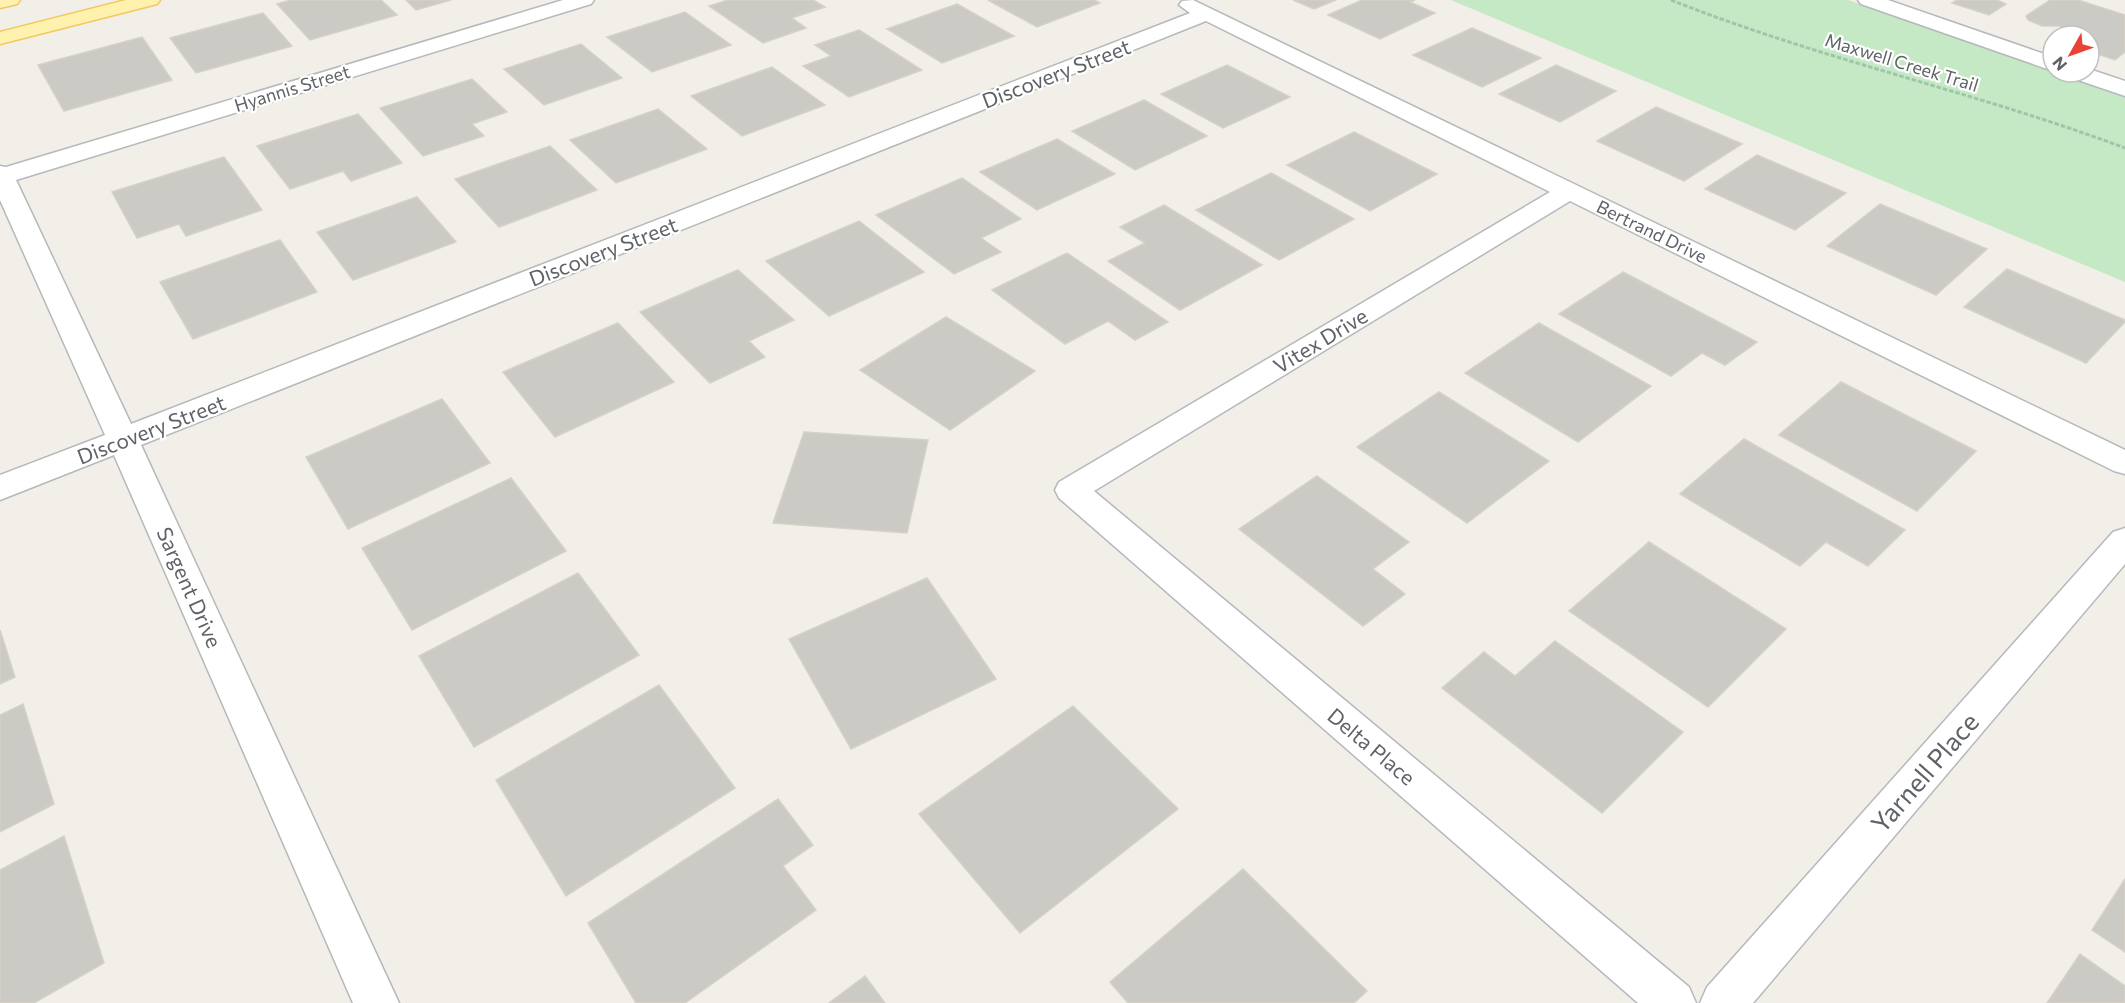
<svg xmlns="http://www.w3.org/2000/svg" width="2125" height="1003" font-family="Commissioner,sans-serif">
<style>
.green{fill:#c5e8c5}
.building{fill:#cccac5;stroke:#d6d1c6;stroke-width:1.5}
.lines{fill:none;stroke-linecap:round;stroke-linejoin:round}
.minor-casing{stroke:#b5b8bc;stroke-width:3}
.major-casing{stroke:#f2c960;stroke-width:3}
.path{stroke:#9cc7a9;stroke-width:3;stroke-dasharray:4.5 2;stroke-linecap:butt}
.minor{fill:#fff;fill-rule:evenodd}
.major{fill:#fff2af;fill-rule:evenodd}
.labels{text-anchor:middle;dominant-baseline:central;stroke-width:4.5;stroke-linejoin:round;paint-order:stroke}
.far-street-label{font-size:18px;fill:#5f6368;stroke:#fff}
.street-label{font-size:21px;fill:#5f6368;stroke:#fff}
.near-street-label{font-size:26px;fill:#5f6368;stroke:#fff}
</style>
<rect width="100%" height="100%" fill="#f1efe8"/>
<!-- green -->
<polygon class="green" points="1451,0 1848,0 2125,96 2125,282"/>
<!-- building -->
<g class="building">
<polygon points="291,0 381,0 397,15 310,40 277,4"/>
<polygon points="406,0 451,0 416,10"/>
<polygon points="728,0 813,0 825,7 792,18 806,28 763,43 709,6"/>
<polygon points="988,0 1094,0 1100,3 1037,27"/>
<polygon points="1293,0 1336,0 1314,9"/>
<polygon points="1362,0 1415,0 1410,2 1435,13 1380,39 1328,15"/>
<polygon points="1957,0 1997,0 2006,4 1989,15 1952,3"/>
<polygon points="2050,0 2078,0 2125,15 2125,52 2115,60 2089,51 2089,36 2080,36 2084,33 2059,26 2042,26 2028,20 2026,16"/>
<polygon points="957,4 1014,36 942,63 887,29"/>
<polygon points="685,12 731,45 652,72 607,37"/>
<polygon points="263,13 292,46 196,73 170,38"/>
<polygon points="1472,28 1541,58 1482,87 1413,55"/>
<polygon points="859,30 922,70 849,97 803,66 831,56 815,45"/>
<polygon points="142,37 172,80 64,111 38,65"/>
<polygon points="581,44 622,78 544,105 504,69"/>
<polygon points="1227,65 1290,97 1223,128 1161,94"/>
<polygon points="1556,65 1616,91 1560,122 1499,94"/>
<polygon points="772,67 825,105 742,136 691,96"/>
<polygon points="472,79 507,112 472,124 484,136 423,156 380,108"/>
<polygon points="1144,100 1207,136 1135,170 1072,131"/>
<polygon points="1656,107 1742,144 1684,181 1597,141"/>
<polygon points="658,109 707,149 616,183 570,140"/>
<polygon points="358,114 402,163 351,181 343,171 290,189 257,146"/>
<polygon points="1354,132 1437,174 1370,211 1287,165"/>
<polygon points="1057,139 1115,174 1037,210 980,172"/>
<polygon points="550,146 597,190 499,227 455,179"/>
<polygon points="1757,155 1846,193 1795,230 1705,189"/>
<polygon points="224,157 262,210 186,236 179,224 137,238 112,192"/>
<polygon points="1271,173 1354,219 1279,260 1196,210"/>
<polygon points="962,178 1021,219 981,238 1001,252 954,274 876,215"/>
<polygon points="417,197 456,242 353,280 317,232"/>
<polygon points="1880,204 1987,249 1936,295 1827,246"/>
<polygon points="1164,205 1262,265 1180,310 1108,261 1145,243 1120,227"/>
<polygon points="859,221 924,272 829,316 766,261"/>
<polygon points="280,240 317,292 193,339 160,282"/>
<polygon points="1067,253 1168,322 1135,340 1108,321 1065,344 992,290"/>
<polygon points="2007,269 2125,320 2125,322 2086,363 1964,307"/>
<polygon points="738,270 794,320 749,341 765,357 710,383 640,312"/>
<polygon points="1623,272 1757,342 1725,365 1702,353 1671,376 1559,314"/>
<polygon points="946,317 1035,371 950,430 860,370"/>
<polygon points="618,323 674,382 555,437 503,372"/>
<polygon points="1539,323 1651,386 1578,442 1465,373"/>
<polygon points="1841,382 1976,451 1917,511 1779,435"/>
<polygon points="1439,392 1549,461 1467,523 1357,447"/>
<polygon points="442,399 490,463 348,529 306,457"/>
<polygon points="804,432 928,440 907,533 773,523"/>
<polygon points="1744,439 1905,530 1868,566 1826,542 1800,566 1680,494"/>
<polygon points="1317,476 1409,542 1373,569 1405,594 1363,626 1239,529"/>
<polygon points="511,478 566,551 412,630 362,548"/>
<polygon points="1649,542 1786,629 1708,707 1569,611"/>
<polygon points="578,573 639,655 474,747 419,656"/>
<polygon points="927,578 996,679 851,749 789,639"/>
<polygon points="0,630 15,677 0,684"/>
<polygon points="1555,641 1683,732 1602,813 1442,688 1484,652 1515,676"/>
<polygon points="659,685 735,788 566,896 496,780"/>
<polygon points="23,704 54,804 0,832 0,715"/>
<polygon points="1073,706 1178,809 1020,933 919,814"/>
<polygon points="778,799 813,845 783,866 816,910 685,1003 636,1003 588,923"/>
<polygon points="64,836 104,963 34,1003 0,1003 0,870"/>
<polygon points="1243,869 1367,991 1354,1003 1128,1003 1110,982"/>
<polygon points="2125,879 2125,952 2092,930"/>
<polygon points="2080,954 2125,986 2125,1003 2047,1003"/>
<polygon points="865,976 885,1003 829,1003"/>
</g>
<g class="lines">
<defs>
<g id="minor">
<polygon points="563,0 594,0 591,4 16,180 131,424 1190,13 1179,5 1182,1 1193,0 2125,450 2125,474 2114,471 1570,201 1094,491 1689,987 1696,1003 1638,1003 1059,498 1055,490 1059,482 1550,192 1206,21 141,445 399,1003 353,1003 114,455 0,500 0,475 105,435 0,200 0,166 6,167"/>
<polygon points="1858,0 1888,0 2053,57 2053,71 1861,4"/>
<polygon points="2089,69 2125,81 2125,96 2069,77 2066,72 2089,72"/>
<polygon points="2125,528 2125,564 1753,1003 1700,1003 1707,987 2113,532"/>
</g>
<g id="major">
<polygon points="0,0 20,0 17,4 0,8"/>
<polygon points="126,0 160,0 157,4 0,44 0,32"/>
</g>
</defs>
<!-- minor casing -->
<use href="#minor" class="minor-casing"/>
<!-- major casing -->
<use href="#major" class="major-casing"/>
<!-- path -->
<path class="path" d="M 1671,0 C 1819,59 1976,92 2125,148"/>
<!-- minor -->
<use href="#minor" class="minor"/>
<!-- major -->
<use href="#major" class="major"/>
</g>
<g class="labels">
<!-- far-street labels -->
<g class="far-street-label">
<text transform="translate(1902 62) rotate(17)">Maxwell Creek Trail</text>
<text transform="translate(292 88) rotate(-17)">Hyannis Street</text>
<text transform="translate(1652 231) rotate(26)">Bertrand Drive</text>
</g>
<!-- street labels -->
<g class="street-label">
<text transform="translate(1056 73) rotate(-21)">Discovery Street</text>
<text transform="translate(603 251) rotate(-21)">Discovery Street</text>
<text transform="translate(1320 340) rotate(-31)">Vitex Drive</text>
<text transform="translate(151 429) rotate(-21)">Discovery Street</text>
<text transform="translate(190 587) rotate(66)">Sargent Drive</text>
<text transform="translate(1372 746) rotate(40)">Delta Place</text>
</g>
<!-- near-street labels -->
<g class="near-street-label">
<text transform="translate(1924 772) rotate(-49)">Yarnell Place</text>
</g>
</g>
<!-- north arrow -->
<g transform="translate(2071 54) rotate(230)"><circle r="28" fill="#ffffff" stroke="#bfc1c3" stroke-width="1.5"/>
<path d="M0-4.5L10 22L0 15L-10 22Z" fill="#ea4335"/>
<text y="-9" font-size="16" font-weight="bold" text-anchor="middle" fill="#5f6368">N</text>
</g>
</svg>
